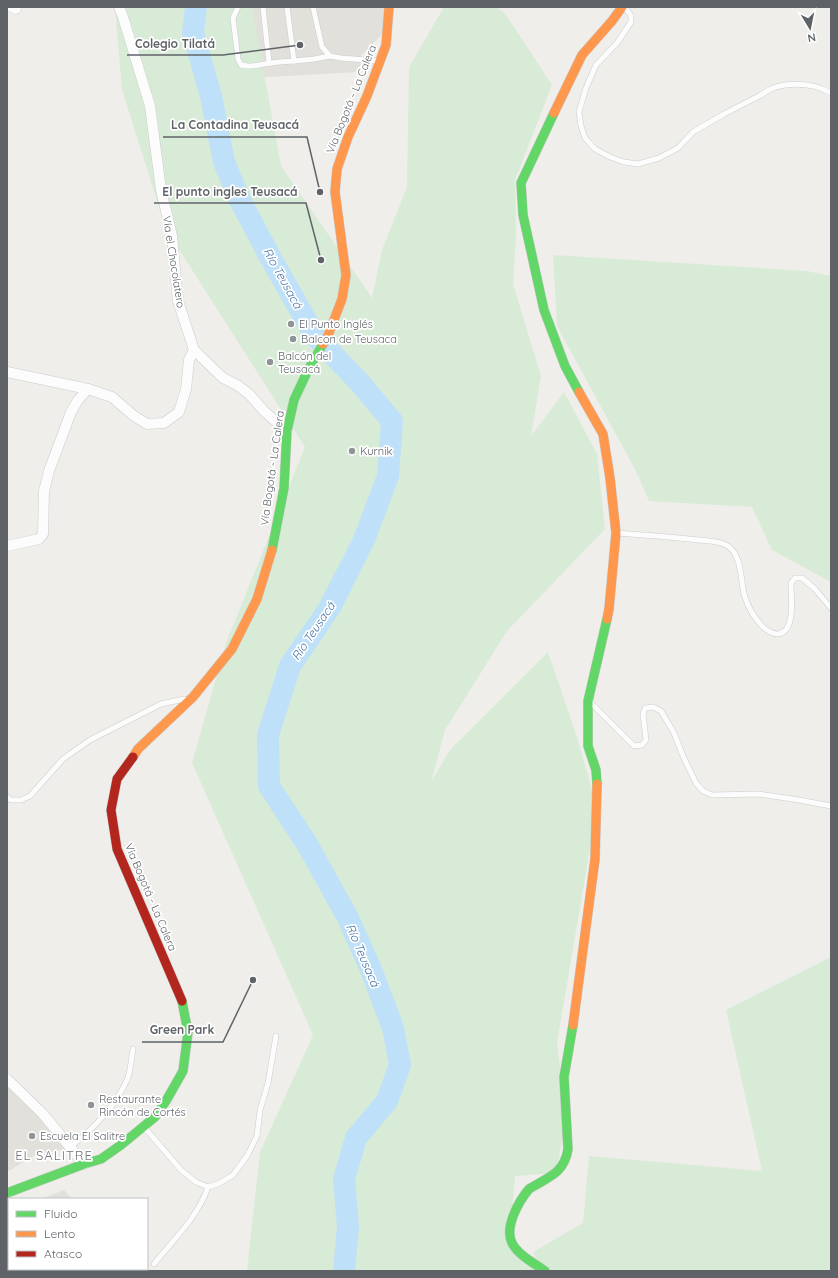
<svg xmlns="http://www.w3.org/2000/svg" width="838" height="1278" font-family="Quicksand,sans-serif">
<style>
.education{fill:#e2e0da}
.green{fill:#d8ebd6}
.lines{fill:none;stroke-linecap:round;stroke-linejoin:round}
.river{stroke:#bfe0f9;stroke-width:22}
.lane-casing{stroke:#cbcccc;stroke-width:6}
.street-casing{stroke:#cbcccc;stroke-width:11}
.fast-casing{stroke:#cacacb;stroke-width:10}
.slow-casing{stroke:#cacacb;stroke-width:10}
.jam-casing{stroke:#cacacb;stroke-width:10}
.lane{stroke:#fdfcfc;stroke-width:5}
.street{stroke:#fdfcfc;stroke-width:10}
.fast{stroke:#63d668;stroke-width:9}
.slow{stroke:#ff974d;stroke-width:9}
.jam{stroke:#b3261e;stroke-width:9}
.poi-dot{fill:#919496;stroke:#fff;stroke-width:1.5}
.labels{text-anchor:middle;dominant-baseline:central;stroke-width:3.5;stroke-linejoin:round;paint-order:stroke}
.street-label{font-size:11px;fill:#5f6368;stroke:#fff}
.poi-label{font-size:11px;fill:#5f6368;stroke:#fff;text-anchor:start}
.water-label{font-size:12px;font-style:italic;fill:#4174aa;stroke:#fff}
.quarter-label{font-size:13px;letter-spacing:1px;fill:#70757a;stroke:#fff}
.leader{fill:none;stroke:#5f6368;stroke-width:1.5}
.callout-dot{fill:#5f6368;stroke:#fff;stroke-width:1.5}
.callout-label{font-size:12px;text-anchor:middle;font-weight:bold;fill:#5f6368;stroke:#fff;stroke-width:3.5;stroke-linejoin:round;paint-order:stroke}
</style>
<rect width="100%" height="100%" fill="#efeeea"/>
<!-- education -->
<g class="education">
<polygon points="230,7 385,7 384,32 360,57 360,72 230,79"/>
<polygon points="7,1085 17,1091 69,1149 37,1154 7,1172"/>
<polygon points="64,1190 72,1199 41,1199"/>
<polygon points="9,1211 9,1269 132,1269 133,1271 7,1271 7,1212"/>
</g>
<!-- green -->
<g class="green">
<polygon points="115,7 252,7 281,166 372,298 382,250 407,187 409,67 444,7 495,7 504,12 552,85 515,180 516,233 513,284 541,376 531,436 564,392 597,454 605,529 507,631 445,730 431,782 450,750 548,652 576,734 597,807 557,1043 566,1119 556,1173 515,1176 510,1239 540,1271 247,1271 260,1152 313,1035 192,763 226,643 305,447 166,229 122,90"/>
<polygon points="553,255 807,271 831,276 831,582 772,550 752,507 649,501 636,471 557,326"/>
<polygon points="831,957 831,1271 542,1271 533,1252 583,1223 589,1156 762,1171 726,1010"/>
<polygon points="9,1239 9,1269 94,1269 89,1271 7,1271 7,1240"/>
</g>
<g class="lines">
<!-- river -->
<polyline class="river" points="196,7 193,33 211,96 224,162 240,200 269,255 315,336 360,383 392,421 388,476 364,540 330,607 290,666 268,735 269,786 307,844 347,916 370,967 393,1028 400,1065 387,1101 356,1138 344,1179 348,1226 344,1271"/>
<defs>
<g id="lane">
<path d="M 238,7 L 233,18 L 238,59 L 241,65 C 251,68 261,64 271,63 C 279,62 286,61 294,61 L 287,7"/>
<polyline points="263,7 269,63"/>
<polyline points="313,7 322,47 330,56 341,58 378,61"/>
<path d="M 625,7 L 631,16 L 631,22 L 617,43 L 596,65 L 586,88 L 579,112 L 581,126 L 585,138 L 595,149 L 610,157 L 624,162 L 638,164 L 659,158 L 678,148 L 693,132 L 724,114 L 761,95 C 779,80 812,82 831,93"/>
<polyline points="294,61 314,59 330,56"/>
<path d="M 617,533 C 644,535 671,537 699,540 C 708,541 721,541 728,546 C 743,557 740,582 745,597 C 749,610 755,619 764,628 C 768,631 773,634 778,634 C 796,632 791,597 791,583 L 795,578 L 802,578 L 815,589 L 831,608"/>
<polyline points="591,703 634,746 642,745 646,740 643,714 645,708 653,707 661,711 674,733 683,756 696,783 703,791 712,795 759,794 799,800 831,806"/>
<polyline points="7,797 11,800 21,800 30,796 63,759 90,740 161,704 184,699"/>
<polyline points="145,1128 181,1170 196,1182 208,1187 218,1184 233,1175 247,1156 257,1136 260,1110 268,1083 276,1036"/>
<path d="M 70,1147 C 93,1129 115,1107 127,1080 C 131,1071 131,1059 133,1049"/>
<path d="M 154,1264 C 173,1240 198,1217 208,1187"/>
</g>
<g id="street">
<polyline points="11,7 16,9"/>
<polyline points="119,7 123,17 150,106 161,190 172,236 178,301 194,350 223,378 237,385 249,394 265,412 287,431"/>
<polyline points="7,372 88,389 112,397 134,416 147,424 164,423 179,412 186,389 189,360 194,350"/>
<polyline points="7,546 39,539 43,534 44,491 49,471 71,412 78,400 88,389"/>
<polyline points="7,1079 43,1114 84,1164"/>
</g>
<g id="fast">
<polyline points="554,113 521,183 523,215 544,310 565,366 579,392"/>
<polyline points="272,550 284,488 287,431 294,400 308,370 323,344"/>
<polyline points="597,784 596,770 588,746 588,701 607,619"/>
<polyline points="7,1193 84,1164 101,1159 121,1145 155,1117 166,1101 183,1071 188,1032 182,1001"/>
<path d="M 545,1271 C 534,1263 518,1255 512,1243 C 504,1227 519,1201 529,1189 C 548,1177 564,1174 568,1149 L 564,1077 L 573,1025"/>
</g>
<g id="slow">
<polyline points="554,113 582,55 612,21 622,7"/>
<polyline points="323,344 327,338 342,299 346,275 335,192 337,169 348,137 367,96 386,45 389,7"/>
<polyline points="579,392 603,434 610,478 616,533 609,609 607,619"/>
<polyline points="133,757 138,749 193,697 232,649 257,599 272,550"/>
<polyline points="573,1025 595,859 597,784"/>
</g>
<polyline id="jam" points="133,757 117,779 111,810 117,849 182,1001"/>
</defs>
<!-- lane casing -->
<use href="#lane" class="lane-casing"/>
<!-- street casing -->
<use href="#street" class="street-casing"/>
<!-- fast casing -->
<use href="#fast" class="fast-casing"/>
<!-- slow casing -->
<use href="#slow" class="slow-casing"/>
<!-- jam casing -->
<use href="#jam" class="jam-casing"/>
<!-- lane -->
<use href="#lane" class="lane"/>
<!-- street -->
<use href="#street" class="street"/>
<!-- fast -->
<use href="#fast" class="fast"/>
<!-- slow -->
<use href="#slow" class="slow"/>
<!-- jam -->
<use href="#jam" class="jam"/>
</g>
<!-- markers -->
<g class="poi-dot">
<circle cx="291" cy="324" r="4"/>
<circle cx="293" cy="339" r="4"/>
<circle cx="270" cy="362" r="4"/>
<circle cx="352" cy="451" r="4"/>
<circle cx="91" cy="1105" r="4"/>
<circle cx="32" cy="1136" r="4"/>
</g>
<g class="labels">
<!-- street labels -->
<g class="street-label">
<text transform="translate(351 99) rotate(-68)">Vía Bogotá - La Calera</text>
<text transform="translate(174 262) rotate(81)">Vía el Chocolatero</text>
<text transform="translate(272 468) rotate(-82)">Vía Bogotá - La Calera</text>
<text transform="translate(151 897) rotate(67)">Vía Bogotá - La Calera</text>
</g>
<!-- poi labels -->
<g class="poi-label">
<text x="299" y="324">El Punto Inglés</text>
<text x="301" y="339">Balcon de Teusaca</text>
<text x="278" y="356">Balcón del<tspan x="278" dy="13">Teusacá</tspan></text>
<text x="360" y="451">Kurnik</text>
<text x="99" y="1099">Restaurante<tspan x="99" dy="13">Rincón de Cortés</tspan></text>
<text x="40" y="1136">Escuela El Salitre</text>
</g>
<!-- water labels -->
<g class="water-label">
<text transform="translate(283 278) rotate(61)">Río Teusacá</text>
<text transform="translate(313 631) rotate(-56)">Río Teusacá</text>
<text transform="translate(363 955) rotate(67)">Río Teusacá</text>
</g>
<!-- quarter labels -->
<g class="quarter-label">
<text x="54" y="1155">EL SALITRE</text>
</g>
</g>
<!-- callouts -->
<path class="leader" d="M300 45L223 55H127M320 192L307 137H163M321 260L306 203H154M253 980L223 1042H142"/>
<g class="callout-dot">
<circle cx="300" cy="45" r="4"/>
<circle cx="320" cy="192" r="4"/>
<circle cx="321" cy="260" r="4"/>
<circle cx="253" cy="980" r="4"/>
</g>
<g class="callout-label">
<text x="175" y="48">Colegio Tilatá</text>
<text x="235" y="129">La Contadina Teusacá</text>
<text x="230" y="196">El punto ingles Teusacá</text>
<text x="182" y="1034">Green Park</text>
</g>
<!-- border -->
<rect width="838" height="1278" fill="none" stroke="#5f6368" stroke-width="16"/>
<!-- legend -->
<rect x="8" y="1198" width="140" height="72" fill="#ffffff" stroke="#bfc1c3"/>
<rect x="16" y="1211" width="20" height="6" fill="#63d668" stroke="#bfc1c3"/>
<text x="44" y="1218" font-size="12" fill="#5f6368">Fluido</text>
<rect x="16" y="1231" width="20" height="6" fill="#ff974d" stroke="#bfc1c3"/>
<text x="44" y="1238" font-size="12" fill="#5f6368">Lento</text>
<rect x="16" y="1251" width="20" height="6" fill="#b3261e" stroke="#bfc1c3"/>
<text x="44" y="1258" font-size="12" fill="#5f6368">Atasco</text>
<!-- north arrow -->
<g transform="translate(810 28) rotate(170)" stroke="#ffffff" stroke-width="3" paint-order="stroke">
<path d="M0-3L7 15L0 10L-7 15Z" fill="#5f6368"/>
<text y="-6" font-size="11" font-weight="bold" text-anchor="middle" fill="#5f6368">N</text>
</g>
</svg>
